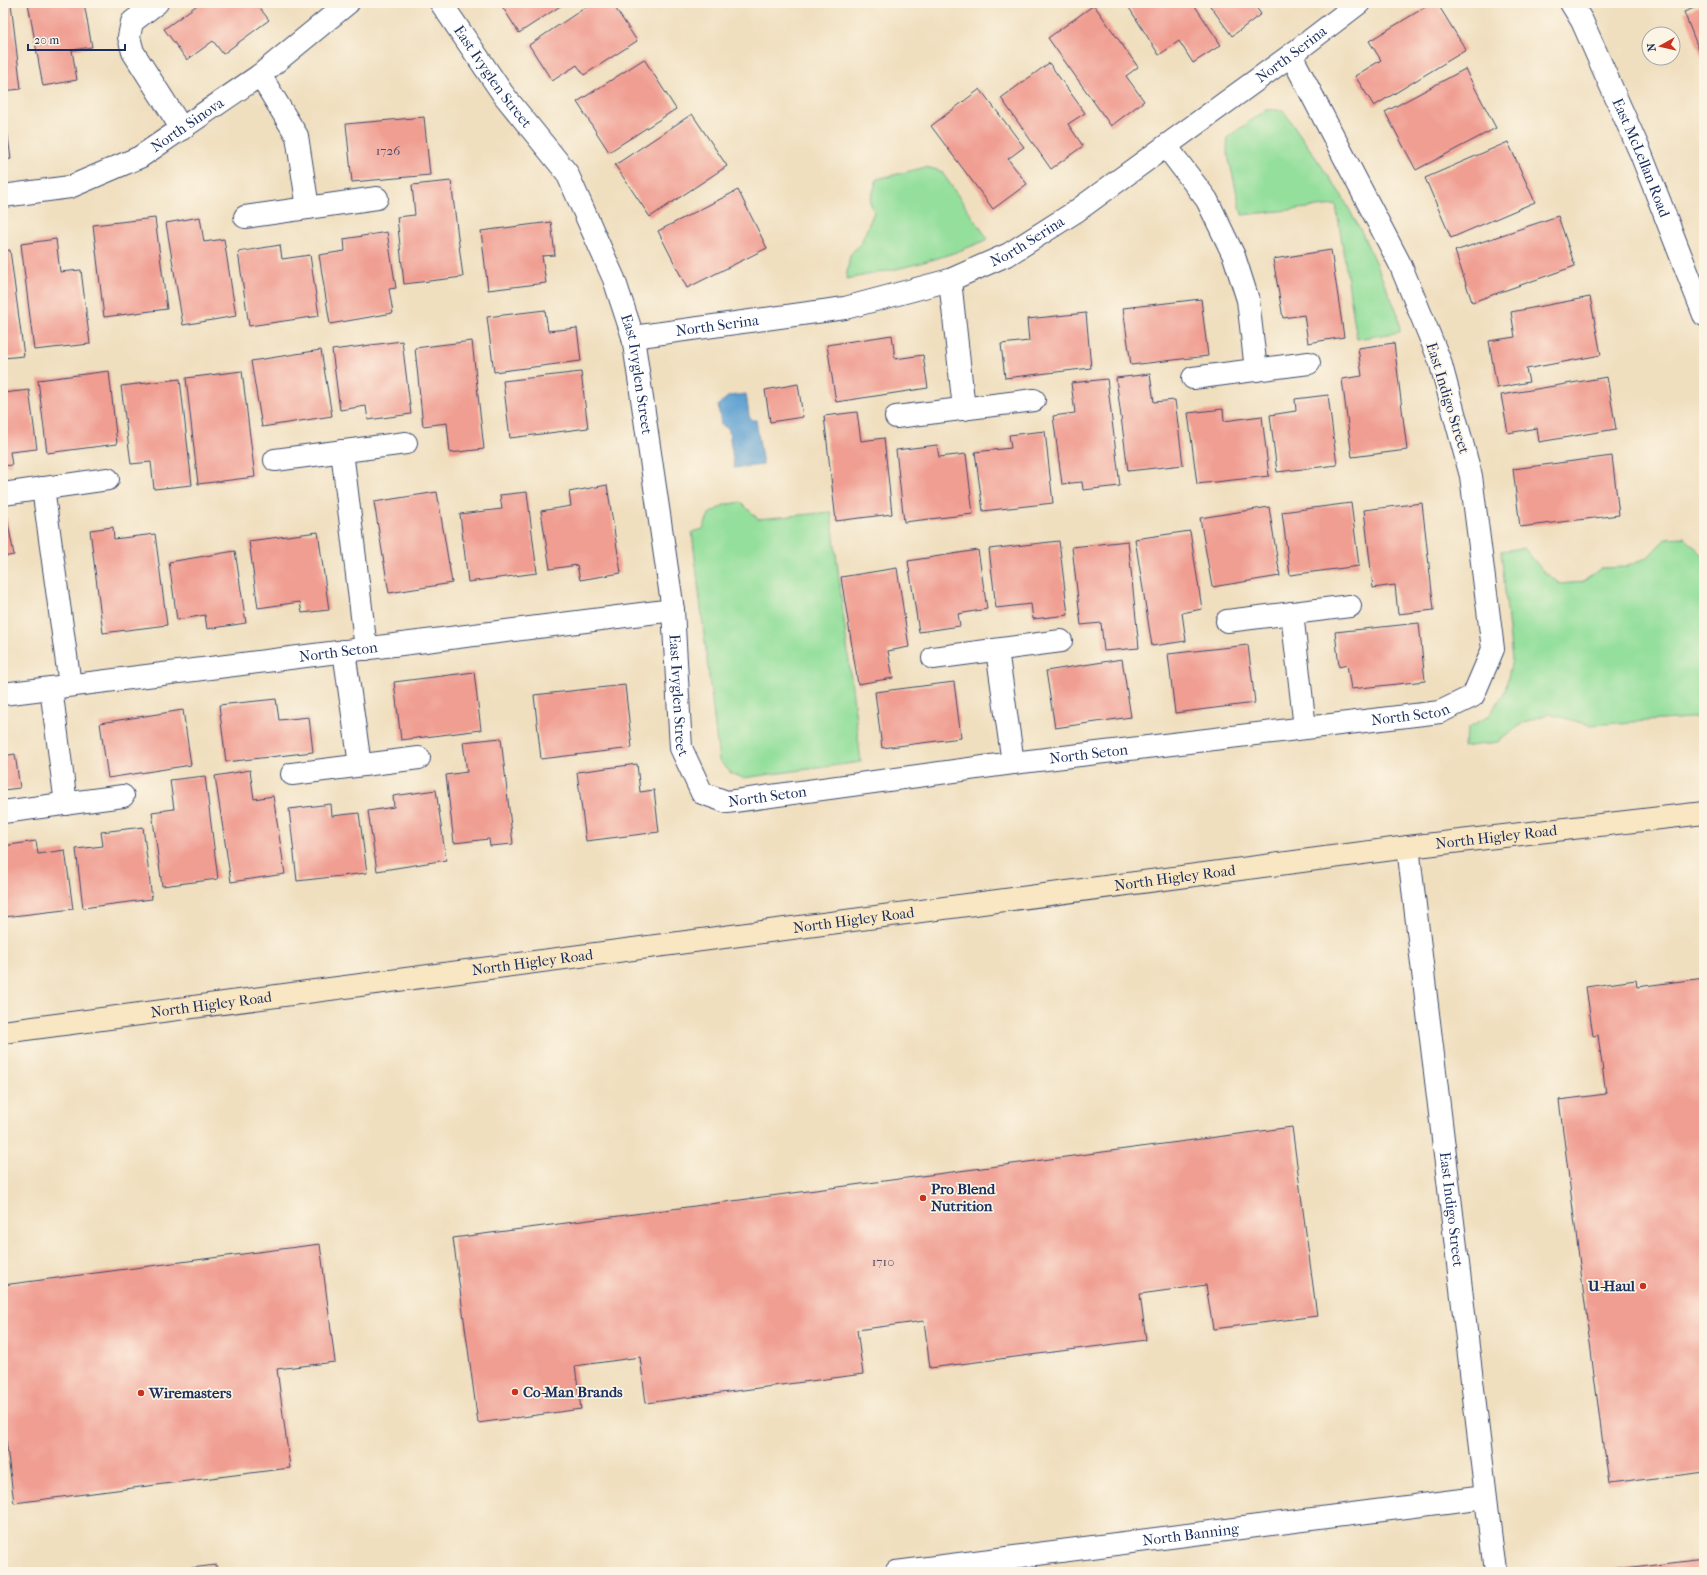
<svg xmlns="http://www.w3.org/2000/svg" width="1707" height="1575" font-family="'IM FELL French Canon',serif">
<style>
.green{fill:#94df9c;stroke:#58877d}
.water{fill:#5da0d1;stroke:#3c6898}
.building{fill:#f09e92}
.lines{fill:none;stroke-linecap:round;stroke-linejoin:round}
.street-casing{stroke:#3b496d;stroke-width:24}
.secondary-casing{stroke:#3b496d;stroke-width:24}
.street{stroke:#fff;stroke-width:22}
.secondary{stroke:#f9e7c3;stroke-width:22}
.poi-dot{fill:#c8321e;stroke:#fcf5e5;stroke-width:1.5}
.labels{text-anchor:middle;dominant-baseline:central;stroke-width:3.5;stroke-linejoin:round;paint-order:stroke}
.number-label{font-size:13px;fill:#504b6b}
.street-label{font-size:15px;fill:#1b2f5e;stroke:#fcf5e5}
.poi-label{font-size:15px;font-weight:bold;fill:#1b2f5e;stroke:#fcf5e5;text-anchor:start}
</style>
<rect width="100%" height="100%" fill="#fcf5e5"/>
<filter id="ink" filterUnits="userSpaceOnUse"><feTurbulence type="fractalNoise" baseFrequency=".025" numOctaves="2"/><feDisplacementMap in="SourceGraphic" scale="8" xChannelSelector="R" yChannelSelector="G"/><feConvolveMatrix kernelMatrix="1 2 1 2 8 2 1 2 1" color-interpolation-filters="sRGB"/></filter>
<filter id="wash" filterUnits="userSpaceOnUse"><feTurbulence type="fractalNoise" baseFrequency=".012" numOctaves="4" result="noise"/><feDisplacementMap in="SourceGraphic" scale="16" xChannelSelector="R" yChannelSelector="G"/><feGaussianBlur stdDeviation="0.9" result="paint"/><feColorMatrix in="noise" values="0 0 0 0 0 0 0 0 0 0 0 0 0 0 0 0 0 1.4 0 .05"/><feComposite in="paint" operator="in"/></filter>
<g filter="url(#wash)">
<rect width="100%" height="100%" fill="#f0dfbf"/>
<!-- green -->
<g class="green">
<polygon points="1266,110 1283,110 1342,196 1362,233 1398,314 1400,332 1357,339 1336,205 1242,215 1227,151 1228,137"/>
<path d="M 926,167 L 941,171 L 988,239 C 943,260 895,270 846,279 L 850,255 L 861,243 L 874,212 L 870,202 L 877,179 Z"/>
<polygon points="741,502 758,519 831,512 861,762 743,778 731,773 719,761 692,532 703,529 709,514 724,505"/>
<polygon points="1684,537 1704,556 1703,717 1590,725 1549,714 1524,722 1498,742 1463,747 1469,727 1489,716 1505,691 1512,660 1501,551 1524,548 1543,571 1560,584 1583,582 1601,568 1626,567 1648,557 1666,538"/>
</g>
<!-- water -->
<polygon class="water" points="746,394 749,416 751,420 756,420 763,465 734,468 729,431 728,428 721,425 718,405 729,396"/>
<g id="blocks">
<!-- building -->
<g class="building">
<polygon points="3,3 11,3 21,89 3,91"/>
<polygon points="28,3 84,3 92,47 72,50 77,80 43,86"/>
<polygon points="200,3 256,3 269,20 223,54 213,41 187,60 164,29"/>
<polygon points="500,3 565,3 519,33"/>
<polygon points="592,3 612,3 637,41 584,75 577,65 552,81 529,45"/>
<polygon points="1126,3 1193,3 1221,45 1193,63 1179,41 1159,55"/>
<polygon points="1208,3 1253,3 1261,14 1232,36"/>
<polygon points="1432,3 1437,3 1466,50 1374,106 1355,76 1381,60 1369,41"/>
<polygon points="1704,4 1704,63 1684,12"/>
<polygon points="1094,5 1138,67 1126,76 1144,101 1111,126 1048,38"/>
<polygon points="644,59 676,109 609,152 577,102"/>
<polygon points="1049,63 1085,113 1068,124 1083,146 1051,169 1001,98"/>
<polygon points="1465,69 1496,128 1416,170 1385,112"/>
<polygon points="980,89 1024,147 1008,159 1027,184 993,209 931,126"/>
<polygon points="3,100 11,159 3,160"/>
<polygon points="692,114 727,166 650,217 615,165"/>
<polygon points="424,117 430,175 352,182 346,124"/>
<polygon points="1508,142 1535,202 1451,238 1425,178"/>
<polygon points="451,181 463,277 404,284 397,217 415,215 412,185"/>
<polygon points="738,190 767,248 687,288 658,231"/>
<polygon points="1558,216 1575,266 1472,302 1455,251"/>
<polygon points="200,217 204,242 224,239 236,316 183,325 166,223"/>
<polygon points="155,218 167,309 104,317 93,225"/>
<polygon points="551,222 555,255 542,256 546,283 488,290 481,231"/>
<polygon points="387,232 396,288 389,289 393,313 330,324 319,255 345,251 344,239"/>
<polygon points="56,239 60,272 81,270 90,344 34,350 21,244"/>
<polygon points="280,245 282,259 310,255 319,316 249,326 238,252"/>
<polygon points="10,250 24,356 3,358 3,251"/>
<polygon points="1331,250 1344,337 1308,343 1304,315 1283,318 1273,259"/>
<polygon points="1590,297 1601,355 1526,369 1529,382 1497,388 1489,341 1515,337 1511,312"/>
<polygon points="1201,299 1208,356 1131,365 1123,308"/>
<polygon points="545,310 548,331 577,328 581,361 494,372 487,317"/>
<polygon points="1086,313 1091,368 1005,378 1001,344 1029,341 1027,319"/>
<polygon points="892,335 895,359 923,355 928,388 836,402 827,345"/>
<polygon points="402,341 411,414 368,420 366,406 340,410 332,350"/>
<polygon points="472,341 484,449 450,453 447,423 423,426 415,348"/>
<polygon points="1394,343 1407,450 1352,457 1342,379 1362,376 1358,348"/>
<polygon points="321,350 332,416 262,427 251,361"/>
<polygon points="109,371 117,444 47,453 38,380"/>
<polygon points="242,371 255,477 198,484 186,378"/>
<polygon points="581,372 588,428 510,438 503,381"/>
<polygon points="1150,374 1154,402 1175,400 1183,465 1128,471 1116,378"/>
<polygon points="1607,377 1616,429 1539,442 1537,428 1508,433 1501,395"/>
<polygon points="180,379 192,485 154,489 151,462 131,464 121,386"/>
<polygon points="1107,379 1120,486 1083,490 1082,482 1062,484 1053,416 1075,413 1071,383"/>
<polygon points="798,384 803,417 770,422 765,390"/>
<polygon points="29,390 37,449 10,452 12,465 3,466 3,393"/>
<polygon points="1328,395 1337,465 1277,472 1270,415 1296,411 1295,399"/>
<polygon points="1223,409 1224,421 1262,416 1269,476 1197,484 1188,413"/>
<polygon points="857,412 861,441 884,438 892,514 836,521 824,416"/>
<polygon points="1045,431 1053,503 983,511 975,452 1011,448 1009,435"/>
<polygon points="937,445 939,457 966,454 973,514 904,522 896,450"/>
<polygon points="1612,456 1619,515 1520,527 1513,469"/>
<polygon points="607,485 621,573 580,580 577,565 550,569 541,511 571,506 569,492"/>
<polygon points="437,492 452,583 389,593 374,502"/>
<polygon points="527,492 537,573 468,582 460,514 502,509 500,495"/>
<polygon points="1351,503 1359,566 1290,575 1282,512"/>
<polygon points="1422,503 1434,610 1398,614 1395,585 1373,588 1364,510"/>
<polygon points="1269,507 1280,576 1212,587 1200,518"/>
<polygon points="7,518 14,555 3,557 3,519"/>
<polygon points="113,527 114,539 155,534 167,625 103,633 90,530"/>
<polygon points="1190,531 1202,609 1182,613 1186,641 1152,646 1135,539"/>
<polygon points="318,532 329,610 302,613 300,602 258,608 249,541"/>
<polygon points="1059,541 1068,615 1033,619 1031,604 996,608 989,549"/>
<polygon points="1128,541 1139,648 1104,651 1101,623 1081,625 1072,547"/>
<polygon points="978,550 987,609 958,614 960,626 919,632 908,561"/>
<polygon points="235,551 246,623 207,629 205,615 177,620 169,562"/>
<polygon points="897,568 909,647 888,651 893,678 858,684 841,577"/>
<polygon points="1419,623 1425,681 1351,689 1347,665 1339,667 1335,632"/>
<polygon points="1248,645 1255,703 1175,713 1168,654"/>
<polygon points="1122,659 1131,717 1055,728 1046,671"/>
<polygon points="474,672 481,730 401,740 394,682"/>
<polygon points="954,682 961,738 882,748 875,692"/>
<polygon points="625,685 632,748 541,759 534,695"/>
<polygon points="276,699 279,720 309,717 313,752 226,762 219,705"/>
<polygon points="183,710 191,765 108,778 100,723"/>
<polygon points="501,738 513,844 490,846 489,839 454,843 446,775 467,772 463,742"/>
<polygon points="15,754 20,788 3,790 3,756"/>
<polygon points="637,764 640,792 654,790 659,832 586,841 577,772"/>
<polygon points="250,770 254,799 273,796 285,874 231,882 215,776"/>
<polygon points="205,776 218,879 162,886 152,812 174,809 170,780"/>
<polygon points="436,790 446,860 377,871 368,811 394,807 393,796"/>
<polygon points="331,804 332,816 359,813 367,873 297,881 289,809"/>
<polygon points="143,827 152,899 83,908 76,849 103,846 101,832"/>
<polygon points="36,841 38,854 65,850 73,909 4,917 3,846"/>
<polygon points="1704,978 1704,1472 1608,1484 1559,1100 1606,1094 1598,1035 1593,1036 1586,987 1636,980 1637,987"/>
<polygon points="1292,1127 1317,1316 1213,1329 1206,1285 1140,1294 1146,1340 930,1368 924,1321 857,1330 863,1374 646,1403 640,1357 575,1366 581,1409 478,1423 453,1238"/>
<polygon points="320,1244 335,1362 277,1369 290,1468 14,1503 3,1416 3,1285"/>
<polygon points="1704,1559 1704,1572 1609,1572 1609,1571"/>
<polygon points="216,1565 217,1572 167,1572 166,1571"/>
</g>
</g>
</g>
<g filter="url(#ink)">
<use href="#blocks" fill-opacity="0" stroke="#3b496d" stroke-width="1"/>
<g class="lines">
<defs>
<g id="street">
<polyline points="157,3 132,22 129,37 133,52 182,129"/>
<path id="s1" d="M 441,3 L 503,94 L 567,173 L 614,279 L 633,337 L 673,610 L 681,748 L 702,793 L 727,802 L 1013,763 L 1440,712 L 1473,696 L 1493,649 L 1471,476 L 1440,361 L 1400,264 L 1291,55"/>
<path id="s2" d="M 1571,3 L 1582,21 L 1641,154 L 1704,315"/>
<polyline points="260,75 297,136 308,208"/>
<polyline points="1166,146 1207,200 1234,256 1248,300 1256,370"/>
<path id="s3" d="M 3,196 L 70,187 L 140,157 L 260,75 L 348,3"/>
<polyline points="245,217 377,198"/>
<polyline points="950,280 964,409"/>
<path id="s4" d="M 633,337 L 845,308 L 950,280 L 1009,254 L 1075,212 L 1291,55 L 1359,3"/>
<polyline points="1193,378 1309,363"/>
<polyline points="896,417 1034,400"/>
<polyline points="342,451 366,649"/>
<polyline points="275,460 406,443"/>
<polyline points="43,488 70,685"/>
<polyline points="3,494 108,479"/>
<polyline points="1292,613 1305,728"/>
<polyline points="1227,621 1350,606"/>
<polyline points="997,650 1013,763"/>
<polyline points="344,651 360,765"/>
<polyline points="933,658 1061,641"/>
<polyline points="51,688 66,804"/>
<path id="s5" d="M 3,694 L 673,610"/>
<polyline points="292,774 419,758"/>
<polyline points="3,812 123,796"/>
<path id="s6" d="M 1408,847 L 1495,1572"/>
<path id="s7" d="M 896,1572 L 1485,1497"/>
</g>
<g id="secondary">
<path id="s8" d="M 3,1032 L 1408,847 L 1704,813"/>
</g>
</defs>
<!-- street casing -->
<use href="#street" class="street-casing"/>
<!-- secondary casing -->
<use href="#secondary" class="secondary-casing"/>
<!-- street -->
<use href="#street" class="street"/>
<!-- secondary -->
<use href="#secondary" class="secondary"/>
</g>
</g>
<!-- markers -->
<g class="poi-dot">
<circle cx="923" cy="1198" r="4"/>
<circle cx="1643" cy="1286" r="4"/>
<circle cx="515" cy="1392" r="4"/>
<circle cx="141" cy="1393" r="4"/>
</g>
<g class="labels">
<!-- number labels -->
<g class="number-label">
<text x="388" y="150">1726</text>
<text x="883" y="1261">1710</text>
</g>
<!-- street labels -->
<g class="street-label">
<text stroke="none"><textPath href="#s4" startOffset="733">North Serina</textPath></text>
<text stroke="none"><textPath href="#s1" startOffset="90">East Ivyglen Street</textPath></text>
<text stroke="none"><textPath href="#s3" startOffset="201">North Sinova</textPath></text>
<text stroke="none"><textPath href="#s2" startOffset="170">East McLellan Road</textPath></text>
<text stroke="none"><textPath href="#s4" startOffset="409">North Serina</textPath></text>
<text stroke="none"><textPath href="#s4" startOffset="85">North Serina</textPath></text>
<text stroke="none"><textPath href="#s1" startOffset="426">East Ivyglen Street</textPath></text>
<text transform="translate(1448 398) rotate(73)">East Indigo Street</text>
<text stroke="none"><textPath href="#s5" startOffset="338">North Seton</textPath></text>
<text stroke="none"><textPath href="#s1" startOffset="750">East Ivyglen Street</textPath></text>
<text stroke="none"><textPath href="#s1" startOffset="1568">North Seton</textPath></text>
<text stroke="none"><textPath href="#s1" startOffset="1244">North Seton</textPath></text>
<text stroke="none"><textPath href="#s1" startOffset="920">North Seton</textPath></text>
<text stroke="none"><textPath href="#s8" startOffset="1506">North Higley Road</textPath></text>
<text stroke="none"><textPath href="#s8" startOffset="1182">North Higley Road</textPath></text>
<text stroke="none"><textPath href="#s8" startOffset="858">North Higley Road</textPath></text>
<text stroke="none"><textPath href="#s8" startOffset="534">North Higley Road</textPath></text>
<text stroke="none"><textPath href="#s8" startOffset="210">North Higley Road</textPath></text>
<text stroke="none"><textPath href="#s6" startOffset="365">East Indigo Street</textPath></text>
<text stroke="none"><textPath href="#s7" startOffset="297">North Banning</textPath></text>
</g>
<!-- poi labels -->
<g class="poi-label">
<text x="931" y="1189">Pro Blend<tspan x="931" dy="17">Nutrition</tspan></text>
<text x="1635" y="1286" text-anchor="end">U-Haul</text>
<text x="523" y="1392">Co-Man Brands</text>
<text x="149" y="1393">Wiremasters</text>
</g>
</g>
<!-- margin -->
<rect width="1707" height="1575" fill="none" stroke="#fcf5e5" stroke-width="16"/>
<!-- north arrow -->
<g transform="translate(1661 46) rotate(262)"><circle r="19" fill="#fcf5e5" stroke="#a2a6af"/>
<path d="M0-3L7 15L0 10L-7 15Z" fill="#c8321e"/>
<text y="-6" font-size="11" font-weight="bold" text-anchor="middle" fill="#1b2f5e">N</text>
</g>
<!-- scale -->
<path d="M28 44v6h97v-6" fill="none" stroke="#1b2f5e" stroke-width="2"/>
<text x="34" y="44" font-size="12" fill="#1b2f5e" stroke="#fcf5e5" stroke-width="3" paint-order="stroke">20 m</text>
</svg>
